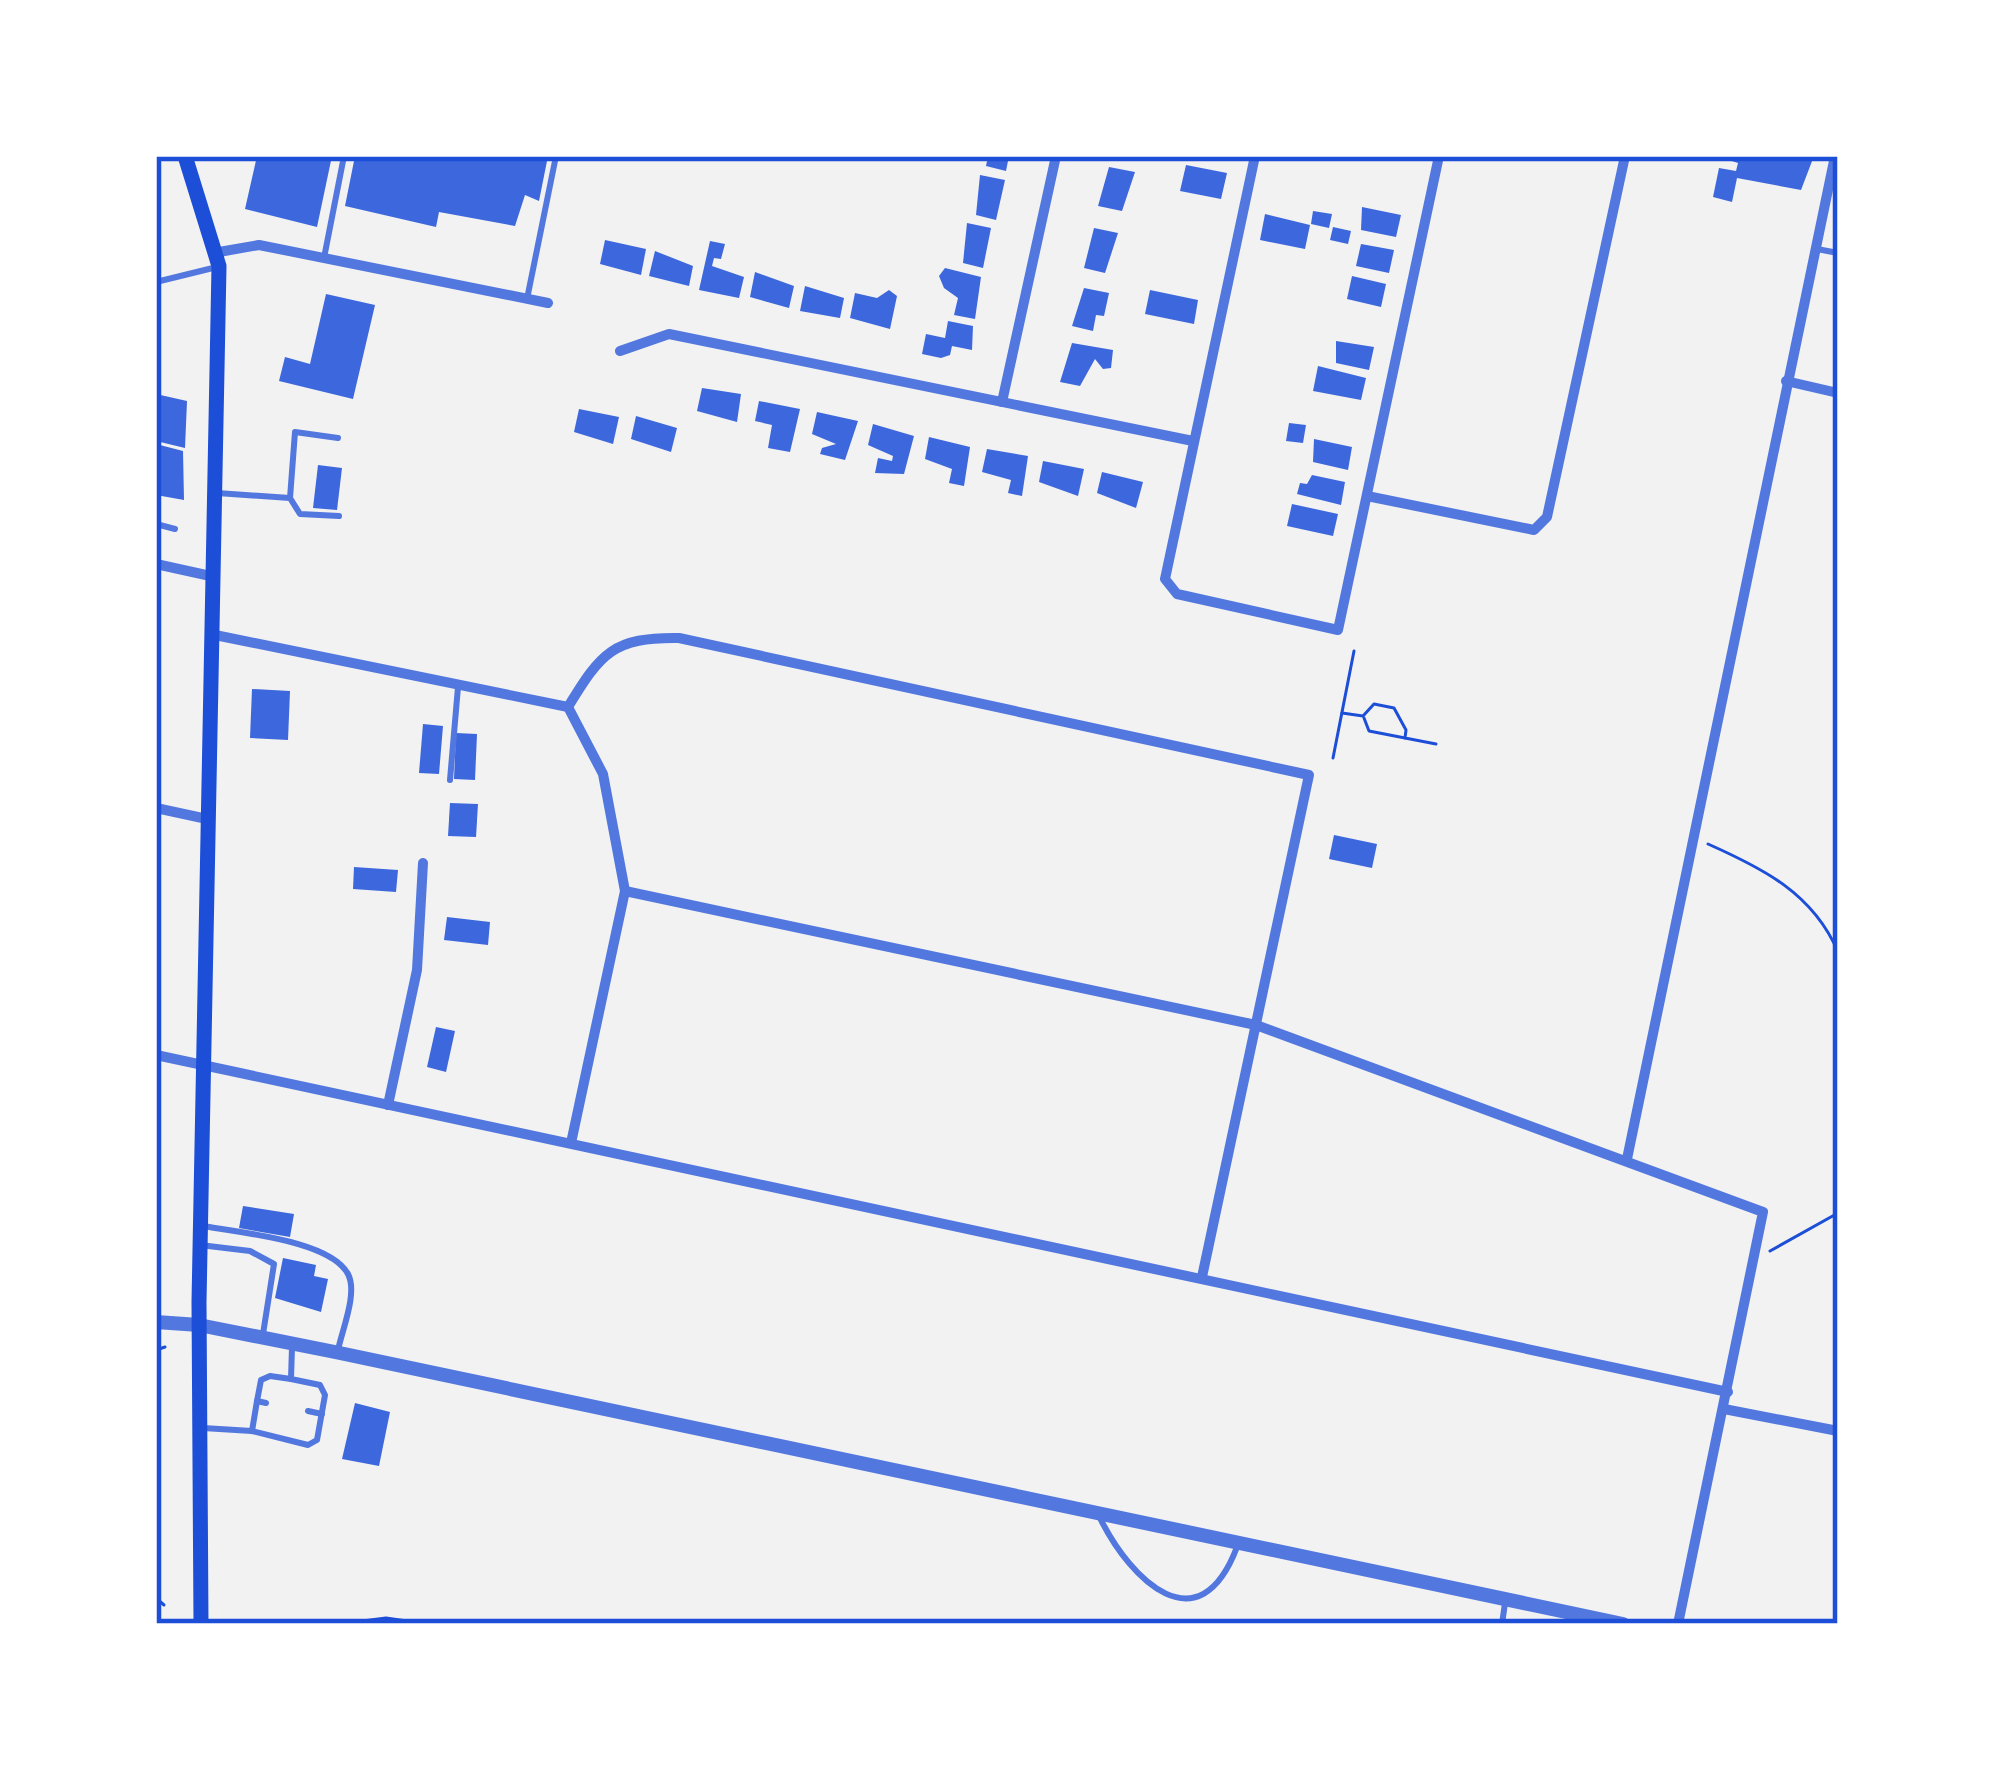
<svg xmlns="http://www.w3.org/2000/svg" width="1994" height="1780" font-family="'Archivo Narrow',sans-serif">
<style>
.building{fill:#3d67dc}
.lines{fill:none;stroke-linecap:round;stroke-linejoin:round}
.path{stroke:#1d4ed8;stroke-width:3}
.service{stroke:#5277de;stroke-width:6}
.minor{stroke:#5277de;stroke-width:10}
.tertiary{stroke:#5277de;stroke-width:14}
.secondary{stroke:#1d4ed8;stroke-width:15}
.neatline{fill:none;stroke:#1d4ed8;stroke-width:4.5}
</style>
<rect width="100%" height="100%" fill="#f2f2f2"/>
<!-- building -->
<g class="building">
<polygon points="257,156 332,156 317,227 245,209"/>
<polygon points="355,156 448,161 457,156 548,156 539,201 525,195 515,226 439,212 436,227 345,206"/>
<polygon points="988,156 1009,156 1006,171 986,166"/>
<polygon points="1716,156 1814,156 1801,190 1737,178 1732,202 1713,197 1719,168 1736,171 1738,163"/>
<polygon points="1186,165 1227,173 1221,199 1180,191"/>
<polygon points="1109,167 1135,172 1122,211 1098,206"/>
<polygon points="980,175 1005,180 996,220 976,215"/>
<polygon points="1362,207 1401,215 1396,237 1361,230"/>
<polygon points="1313,211 1332,214 1329,228 1311,224"/>
<polygon points="1265,214 1310,225 1305,249 1260,240"/>
<polygon points="967,223 991,228 983,268 963,263"/>
<polygon points="1333,227 1351,231 1348,244 1330,240"/>
<polygon points="1094,228 1118,233 1105,273 1084,268"/>
<polygon points="605,240 646,249 641,275 600,264"/>
<polygon points="710,241 725,244 721,259 714,258 712,266 744,277 739,298 699,290"/>
<polygon points="1361,244 1394,250 1389,273 1356,266"/>
<polygon points="655,251 693,266 689,286 649,276"/>
<polygon points="945,268 981,277 975,319 954,315 958,298 944,288 939,276"/>
<polygon points="755,272 794,286 789,308 750,297"/>
<polygon points="1352,276 1386,284 1381,307 1347,299"/>
<polygon points="805,286 844,298 840,318 800,311"/>
<polygon points="1084,288 1109,293 1104,316 1096,315 1093,331 1072,326"/>
<polygon points="889,290 897,296 890,329 850,318 855,293 877,298"/>
<polygon points="1150,290 1198,300 1194,324 1145,314"/>
<polygon points="326,294 375,305 353,399 279,381 285,357 310,364"/>
<polygon points="948,321 973,326 972,350 952,346 950,355 941,358 922,354 926,334 945,338"/>
<polygon points="1336,341 1374,347 1369,370 1336,363"/>
<polygon points="1072,343 1113,350 1111,368 1103,369 1095,359 1080,386 1060,382"/>
<polygon points="1318,366 1366,378 1361,400 1313,391"/>
<polygon points="702,388 741,394 737,422 697,411"/>
<polygon points="156,394 187,401 185,448 156,441"/>
<polygon points="759,401 800,409 790,452 768,448 772,425 755,421"/>
<polygon points="579,409 619,417 613,444 574,432"/>
<polygon points="817,412 858,421 845,460 820,454 822,448 836,444 812,434"/>
<polygon points="636,416 677,428 671,452 631,439"/>
<polygon points="1289,423 1306,425 1303,443 1286,441"/>
<polygon points="873,424 914,436 904,474 875,473 878,458 892,461 893,456 868,445"/>
<polygon points="929,437 970,447 964,486 949,483 952,469 925,459"/>
<polygon points="1314,439 1352,447 1348,470 1313,462"/>
<polygon points="156,444 183,451 184,500 156,495"/>
<polygon points="987,449 1028,456 1022,496 1008,493 1011,480 982,472"/>
<polygon points="1043,461 1084,469 1078,496 1039,482"/>
<polygon points="318,465 342,468 337,510 313,508"/>
<polygon points="1102,472 1143,482 1136,508 1097,493"/>
<polygon points="1312,475 1345,482 1341,505 1297,494 1300,483 1307,484"/>
<polygon points="1292,504 1338,514 1333,536 1287,526"/>
<polygon points="252,689 290,691 288,740 250,738"/>
<polygon points="423,724 443,726 439,774 419,773"/>
<polygon points="456,733 477,734 475,780 454,779"/>
<polygon points="450,803 478,804 476,837 448,836"/>
<polygon points="1334,835 1377,844 1372,868 1329,859"/>
<polygon points="354,867 398,870 396,892 353,889"/>
<polygon points="447,917 490,922 488,945 444,940"/>
<polygon points="436,1027 455,1031 446,1072 427,1067"/>
<polygon points="243,1206 294,1214 290,1237 239,1228"/>
<polygon points="283,1258 316,1265 314,1276 328,1279 321,1312 275,1298"/>
<polygon points="355,1403 390,1412 379,1466 342,1459"/>
</g>
<g class="lines">
<!-- path -->
<g class="path">
<polyline points="1342,713 1363,716 1374,704 1394,708 1406,730 1405,738 1436,744"/>
<polyline points="1364,718 1369,731 1405,738"/>
<polyline points="1333,758 1354,651"/>
<path d="M 1708,844 C 1762,868 1813,893 1838,952"/>
<polyline points="1770,1251 1838,1213"/>
<polyline points="156,1350 165,1347"/>
<polyline points="156,1598 164,1605"/>
<polyline points="339,1624 386,1618 428,1624"/>
</g>
<!-- service -->
<g class="service">
<polyline points="1817,249 1838,253"/>
<polyline points="324,258 344,156"/>
<polyline points="156,282 217,267"/>
<polyline points="527,299 556,156"/>
<polyline points="217,493 290,498 300,514 339,516"/>
<polyline points="290,498 295,432 338,438"/>
<polyline points="156,524 175,529"/>
<polyline points="450,780 458,687"/>
<path d="M 204,1226 C 239,1233 330,1240 348,1274 C 358,1293 342,1330 338,1350"/>
<polyline points="200,1245 250,1251 274,1264 263,1334"/>
<polyline points="257,1401 261,1380 270,1376 291,1379"/>
<polyline points="308,1411 322,1414"/>
<polyline points="203,1428 252,1431 257,1401 266,1403"/>
<polyline points="252,1431 308,1445 317,1440 325,1395 320,1385 291,1379 292,1347"/>
<path d="M 1100,1518 C 1131,1581 1199,1647 1237,1547"/>
<polyline points="1502,1624 1505,1603"/>
</g>
<!-- minor -->
<g class="minor">
<polyline points="1255,156 1165,579 1177,594 1338,630 1439,156"/>
<polyline points="219,252 259,245 548,303"/>
<polyline points="620,351 669,334 1193,441"/>
<polyline points="1786,381 1838,393"/>
<polyline points="1002,402 1056,156"/>
<polyline points="1367,496 1534,530 1547,517 1625,156"/>
<polyline points="156,564 215,577"/>
<polyline points="215,635 568,707"/>
<path d="M 568,707 C 601,653 613,637 679,638 L 1309,775 L 1202,1277"/>
<polyline points="568,707 603,774 625,891 571,1143"/>
<polyline points="156,808 207,819"/>
<polyline points="625,891 1256,1025 1763,1212 1678,1624"/>
<polyline points="156,1055 1728,1392"/>
<polyline points="388,1105 417,970 423,863"/>
<polyline points="1627,1159 1835,156"/>
<polyline points="1724,1409 1838,1431"/>
</g>
<!-- tertiary -->
<polyline class="tertiary" points="156,1322 199,1325 335,1352 1623,1624"/>
<!-- secondary -->
<polyline class="secondary" points="185,156 219,266 199,1302 201,1624"/>
</g>
<!-- border -->
<rect width="1994" height="1780" fill="none" stroke="#ffffff" stroke-width="318"/>
<rect x="159" y="159" width="1676" height="1462" class="neatline"/>
</svg>
